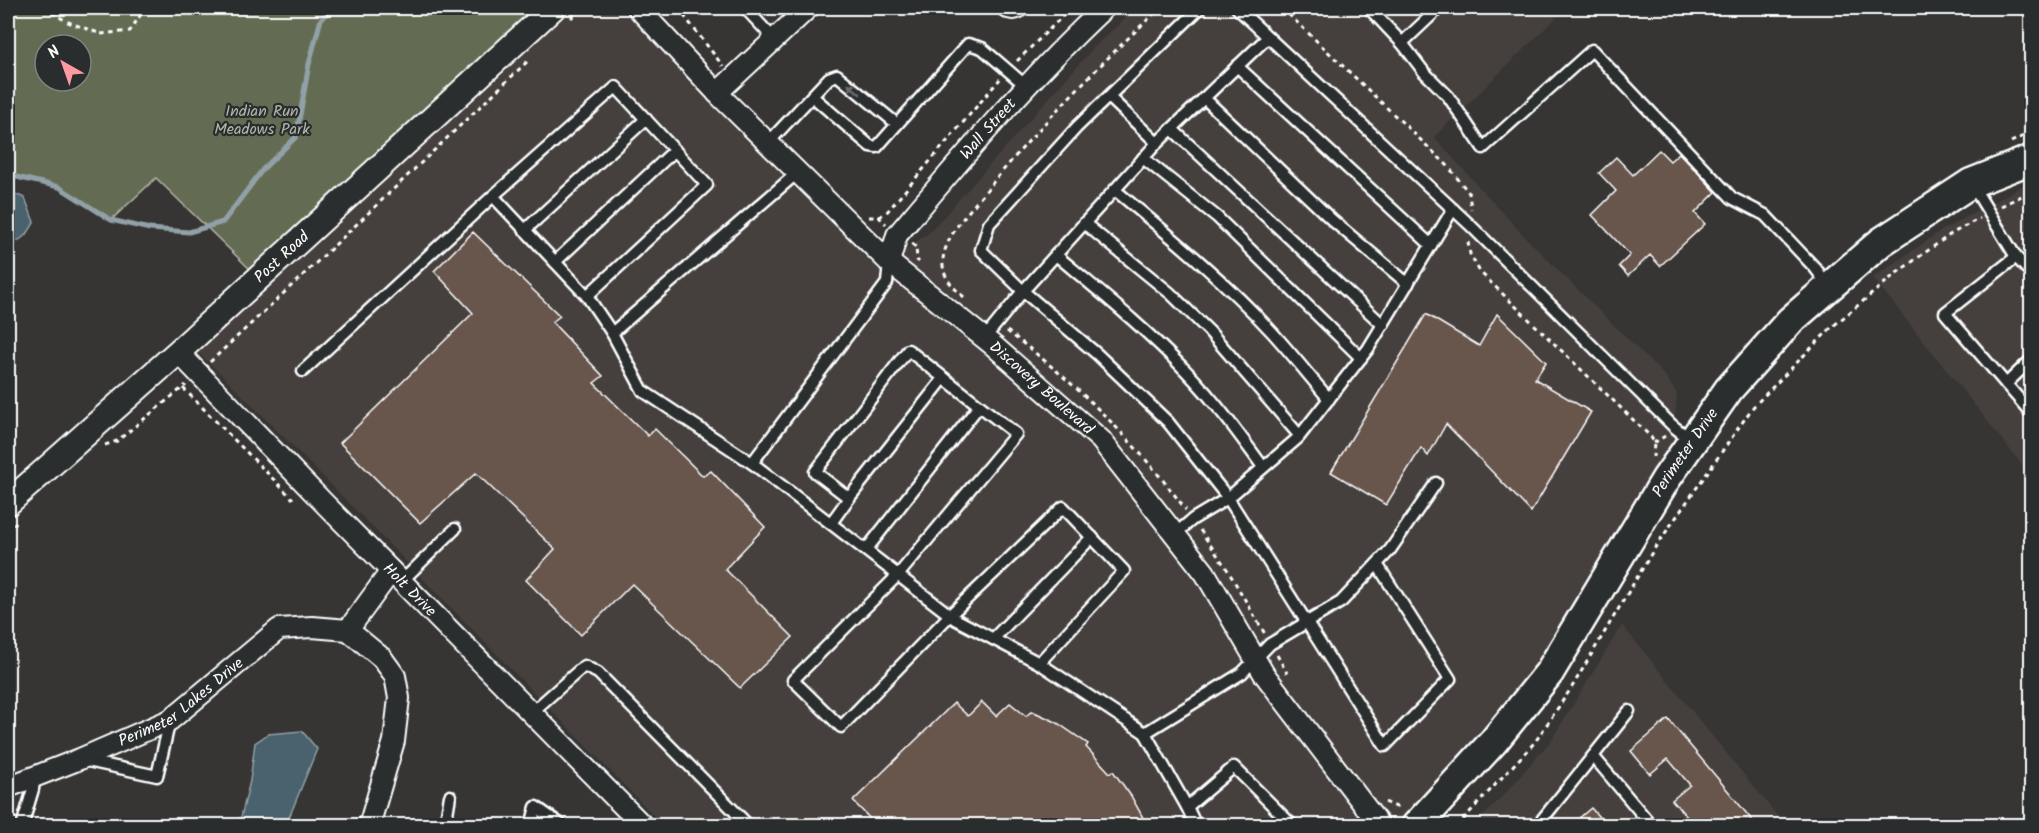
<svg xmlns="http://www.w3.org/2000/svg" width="2039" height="833" font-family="Kalam,sans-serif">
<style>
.built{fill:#453f3c}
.green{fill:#646c53;stroke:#b2b6a9;stroke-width:1.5;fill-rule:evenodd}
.water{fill:#49626d;stroke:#92a1a7;stroke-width:1.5}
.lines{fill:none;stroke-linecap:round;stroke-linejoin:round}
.stream{stroke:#92a1a7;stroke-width:5}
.building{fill:#67574e;stroke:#fff;stroke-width:1.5}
.service-casing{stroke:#fff;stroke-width:15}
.minor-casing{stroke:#fff;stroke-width:24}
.tertiary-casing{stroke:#fff;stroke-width:28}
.secondary-casing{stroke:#fff;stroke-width:33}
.path{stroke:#fff;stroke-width:3;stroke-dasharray:4.5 4.5;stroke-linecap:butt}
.service{stroke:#2a2d2e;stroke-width:10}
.minor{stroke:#2a2d2e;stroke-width:20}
.tertiary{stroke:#2a2d2e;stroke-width:24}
.secondary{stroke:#2a2d2e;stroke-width:28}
.oneway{fill:#6a6c6d}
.labels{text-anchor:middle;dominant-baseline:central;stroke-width:4.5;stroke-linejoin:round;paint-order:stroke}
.park-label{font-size:16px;fill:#b2b6a9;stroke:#2a2d2e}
.street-label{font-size:16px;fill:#fff;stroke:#2a2d2e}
</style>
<rect width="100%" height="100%" fill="#363534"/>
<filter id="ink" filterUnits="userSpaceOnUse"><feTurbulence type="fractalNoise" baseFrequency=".0167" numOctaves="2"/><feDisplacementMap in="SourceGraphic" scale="12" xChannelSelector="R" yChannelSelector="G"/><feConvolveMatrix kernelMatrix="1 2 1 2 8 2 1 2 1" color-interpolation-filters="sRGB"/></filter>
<g filter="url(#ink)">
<!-- built -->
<g class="built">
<polygon points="567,8 620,8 676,58 863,248 903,251 930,232 1095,46 1136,8 1566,8 1434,137 1524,236 1666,377 1677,394 1672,451 1549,649 1500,716 1404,825 664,826 342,496 227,380 195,350"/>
<polygon points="2031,181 2031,476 1873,278 1941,231"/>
<polygon points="1622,625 1785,825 1474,826 1511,787 1552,739"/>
</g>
<!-- green -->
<path class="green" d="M 8,8 L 549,8 L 258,277 L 156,178 L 111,220 L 59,187 L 8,175 ZM 45,45 L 81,45 L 81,81 L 45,81 Z"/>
<!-- water -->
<g class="water">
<path d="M 8,193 L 12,193 L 25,198 L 34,222 C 30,233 19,243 8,244 Z"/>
<polygon points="302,731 317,749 286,825 232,825 241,817 250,781 255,743 268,734"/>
</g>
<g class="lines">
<!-- stream -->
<polyline class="stream" points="8,175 59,187 111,220 150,229 189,232 223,222 263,169 296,137 309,64 321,19 333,8"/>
</g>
<!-- building -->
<g class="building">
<polygon points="1659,150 1670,161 1679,153 1716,192 1695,213 1705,224 1660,266 1650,255 1628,276 1619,266 1630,255 1592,215 1616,191 1599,173 1616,157 1633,175"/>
<polygon points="473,232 560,316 552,322 603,376 594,383 648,436 655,429 703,476 711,471 765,527 725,569 793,637 740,688 632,584 581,635 526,580 555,549 476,473 420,523 340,443 473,313 434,271"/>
<polygon points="1426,314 1479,346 1497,314 1546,362 1535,379 1591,412 1531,512 1446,424 1428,456 1421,448 1386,505 1331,472"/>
<polygon points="982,702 996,716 1010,703 1026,716 1032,711 1056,722 1088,744 1086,747 1110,773 1113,771 1131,796 1147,825 876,825 853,801 954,703 968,716"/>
<polygon points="1668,719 1729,792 1756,825 1694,825 1672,800 1690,785 1668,759 1650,774 1631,751"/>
<polygon points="1591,808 1606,825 1571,825"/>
</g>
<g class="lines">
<defs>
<g id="service">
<polyline points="745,8 774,39"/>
<polyline points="1237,8 1469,224 1673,426 1692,441"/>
<polyline points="1369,8 1402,43 1439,8"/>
<polyline points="1402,43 1424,72 1448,96 1483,148 1592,50 1732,198 1765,215 1816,269 1829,287"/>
<polyline points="1237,66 1431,245"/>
<polyline points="812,96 829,78 837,75 897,124"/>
<polyline points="1109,97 1157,143 1023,291 1097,354 1168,422 1228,498 1193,519 1175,534"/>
<polyline points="1204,98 1332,220 1408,284"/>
<polyline points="1172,129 1383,325"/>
<polyline points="1157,143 1268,37"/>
<polyline points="767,144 812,96 870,146 877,147 968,44 982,48 1026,86"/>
<polyline points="1143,158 1217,217 1361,358"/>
<polyline points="1971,183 2016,257 2032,274"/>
<path d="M 1115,190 C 1169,235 1224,280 1272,332 C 1292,354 1310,377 1329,399"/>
<polyline points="493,196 616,87 707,185 587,296"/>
<polyline points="1084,223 1170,293 1209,331 1299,435"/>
<polyline points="525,230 646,119"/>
<path d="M 1056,255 C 1100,292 1146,329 1186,371 C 1215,401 1239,434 1263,467"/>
<polyline points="555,262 675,150"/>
<polyline points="889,262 887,283 752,463 955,619 1039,663 1145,733 1242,673 1270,644 1341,602 1390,550 1436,483"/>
<polyline points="984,339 1023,291 981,250 989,224 1077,127 1200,8"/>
<polyline points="2032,359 2006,384 2032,414"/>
<polyline points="303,371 493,196 587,296 612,333"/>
<polyline points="2006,384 1945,313 2016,257"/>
<polyline points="752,463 643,391 612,333 797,173"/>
<polyline points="849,498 944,378"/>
<polyline points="831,523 849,498 815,472 908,350 1016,434 899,574 793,680 841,727 950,615 1063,507 1124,571 1039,663"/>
<polyline points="866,550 979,406"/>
<polyline points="1377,564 1450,679 1385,746 1228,498 1298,438 1368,349 1453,209"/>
<polyline points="401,582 455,529"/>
<polyline points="993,639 1092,537"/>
<polyline points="531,713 584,666 598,673 749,826"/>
<polyline points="1145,733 1187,807 1196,826"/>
<polyline points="1593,756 1652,826"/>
<polyline points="83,760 157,776 170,720"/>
<polyline points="1187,807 1234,767 1293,826"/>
<polyline points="22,826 33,789 35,775"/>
<polyline points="445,826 450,796"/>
<polyline points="531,826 536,807 563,826"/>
<polyline points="1537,826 1629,711"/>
</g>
<g id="minor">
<path id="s1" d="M 638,8 L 720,96 L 889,262 L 994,346 L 1101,440 L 1205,573 L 1264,674 L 1380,826"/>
<polyline points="1008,8 1013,9 1017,8"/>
<polyline points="717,93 808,8"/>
<path id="s2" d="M 889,262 L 897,235 C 963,157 1029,78 1104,8"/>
<path id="s3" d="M 178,352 L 323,502 L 643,826"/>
<polyline points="348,630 391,571"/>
<path id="s4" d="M 8,787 L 80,759 L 170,720 L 279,629 L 312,627 L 348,630 L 382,658 L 395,676 L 399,698 L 394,741 L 369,826"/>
</g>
<g id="tertiary">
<path id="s5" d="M 8,503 L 178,352 L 553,8"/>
</g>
<g id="secondary">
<path id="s6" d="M 1416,826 L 1494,741 L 1549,673 L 1666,479 L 1729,389 L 1790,321 L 1881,242 L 1971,183 L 2032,159"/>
</g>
</defs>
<!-- service casing -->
<use href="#service" class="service-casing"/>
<!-- minor casing -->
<use href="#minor" class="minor-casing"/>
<!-- tertiary casing -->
<use href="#tertiary" class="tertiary-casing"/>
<!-- secondary casing -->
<use href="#secondary" class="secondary-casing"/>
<!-- path -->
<g class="path">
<polyline points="44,8 68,22 101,34 130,31 145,8"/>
<polyline points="678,8 723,66"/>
<polyline points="1282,8 1447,165 1469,193 1471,209"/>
<polyline points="8,11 21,8"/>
<polyline points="571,18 582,8"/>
<polyline points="1017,61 1071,8"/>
<polyline points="2011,142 2032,132"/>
<polyline points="2001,206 2032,191"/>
<polyline points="869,217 879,217 886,224"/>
<polyline points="879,217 886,213 1000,79"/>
<polyline points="1468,242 1470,254 1480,272 1651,437 1654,443 1653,457"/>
<polyline points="912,244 916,247 917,260 919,262"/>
<path d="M 964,297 C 949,284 938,272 945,250 C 953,226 974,206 990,186 C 1043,122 1099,65 1160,8"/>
<path d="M 1007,331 C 1075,382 1135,441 1186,510"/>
<polyline points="210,362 317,262 530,59"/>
<polyline points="183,388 293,499"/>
<polyline points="1654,443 1665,436"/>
<polyline points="105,445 117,441 186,385"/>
<polyline points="1200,530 1227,569 1265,634"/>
<polyline points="8,532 16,522"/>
<polyline points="1277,655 1287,673"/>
<polyline points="1385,802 1401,809"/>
<polyline points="1457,826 1535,742 1572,687 1654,549 1753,407 1832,327 1898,272 1951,234 1980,218"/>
</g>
<!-- service -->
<use href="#service" class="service"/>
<!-- minor -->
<use href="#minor" class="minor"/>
<!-- tertiary -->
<use href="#tertiary" class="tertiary"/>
<!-- secondary -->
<use href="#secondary" class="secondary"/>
</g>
<!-- one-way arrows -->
<defs><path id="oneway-solid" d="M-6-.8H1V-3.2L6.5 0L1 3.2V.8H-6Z" transform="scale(1.5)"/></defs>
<use class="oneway" href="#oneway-solid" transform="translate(854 89) rotate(-140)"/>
</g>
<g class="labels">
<!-- park labels -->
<g class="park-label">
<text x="262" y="111">Indian Run<tspan x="262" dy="18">Meadows Park</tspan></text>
</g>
<!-- street labels -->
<g class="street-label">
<text stroke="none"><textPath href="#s2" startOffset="168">Wall Street</textPath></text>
<text stroke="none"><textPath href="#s5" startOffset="368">Post Road</textPath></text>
<text stroke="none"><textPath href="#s1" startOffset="555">Discovery Boulevard</textPath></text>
<text stroke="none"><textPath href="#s6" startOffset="462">Perimeter Drive</textPath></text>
<text stroke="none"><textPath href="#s3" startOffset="332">Holt Drive</textPath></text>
<text stroke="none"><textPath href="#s4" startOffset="194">Perimeter Lakes Drive</textPath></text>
</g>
</g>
<!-- margin -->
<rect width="2039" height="833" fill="none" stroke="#2a2d2e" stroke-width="30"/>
<rect x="15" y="15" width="2009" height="803" fill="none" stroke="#fff" stroke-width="2" filter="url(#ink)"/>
<!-- north arrow -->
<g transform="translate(63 63) rotate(320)"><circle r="28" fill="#2a2d2e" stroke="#7f8182" stroke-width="1.5"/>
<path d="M0-4.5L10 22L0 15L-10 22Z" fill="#ff9aa2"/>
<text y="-9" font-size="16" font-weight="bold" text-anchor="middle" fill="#ffffff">N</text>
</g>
</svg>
